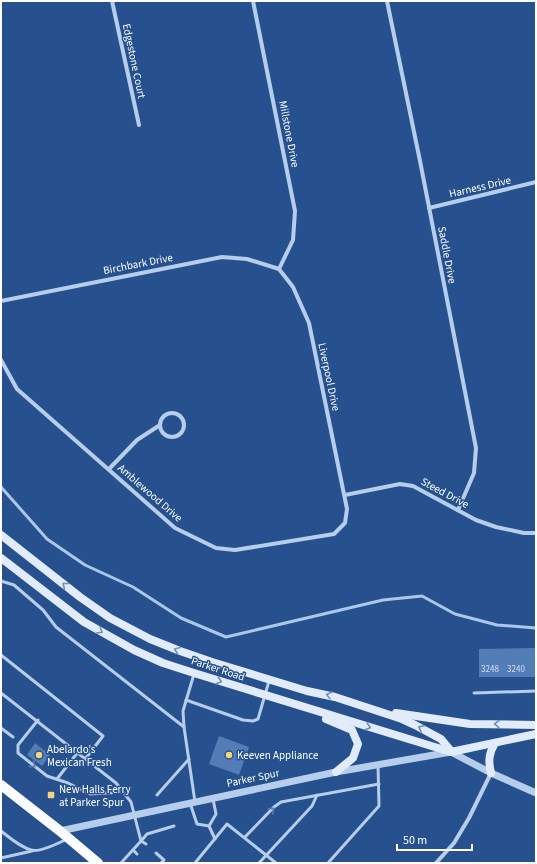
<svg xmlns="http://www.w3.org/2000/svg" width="537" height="864" font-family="'Source Sans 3',sans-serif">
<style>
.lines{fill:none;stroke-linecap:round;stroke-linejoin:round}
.stream{stroke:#aac7ec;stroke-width:3}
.building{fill:#527db7}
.service{stroke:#b6cdeb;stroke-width:3}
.minor{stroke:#b6cdeb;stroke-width:4}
.tertiary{stroke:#b6cdeb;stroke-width:7}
.secondary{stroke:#e1ebf9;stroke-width:8}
.primary{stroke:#fafcff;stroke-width:10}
.oneway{stroke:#718fb9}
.oneway2{stroke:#587caf}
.poi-dot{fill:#f4d37a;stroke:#26518e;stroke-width:1.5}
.labels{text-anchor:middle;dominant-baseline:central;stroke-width:3;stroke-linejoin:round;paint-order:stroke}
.number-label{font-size:9px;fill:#d4deed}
.street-label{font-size:11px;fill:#fff;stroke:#26518e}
.poi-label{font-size:11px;fill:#fff;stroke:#26518e;text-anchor:start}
</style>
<rect width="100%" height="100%" fill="#26518e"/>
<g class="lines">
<!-- stream -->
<polyline class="stream" points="1,487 47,539 85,565 133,587 181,618 226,637 383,600 422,596 455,614 497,625 536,628"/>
</g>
<!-- building -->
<g class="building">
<polygon points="536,648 536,677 479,677 479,649"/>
<polygon points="219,736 249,747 239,775 209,764"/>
<polygon points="35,743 50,755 42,766 27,755"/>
</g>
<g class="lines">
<!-- service -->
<g class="service">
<polyline points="1,581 14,585 43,610 56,627 184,727 195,802"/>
<polyline points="1,655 103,736 86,758"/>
<polyline points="1,693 116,783 131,802 141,841 121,863"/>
<polyline points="474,693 536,691"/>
<polyline points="186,700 243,720 253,721 258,719 269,681"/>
<polyline points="38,720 18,745 18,753 47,776 68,783 90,794 123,792"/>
<polyline points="184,727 183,711 194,674"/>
<polyline points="1,728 13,737"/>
<polyline points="57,779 78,752"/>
<polyline points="157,795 189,759"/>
<polyline points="190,803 197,824 209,826 215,839"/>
<polyline points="209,826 216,814 213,799"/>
<path d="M 1,831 C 10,838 20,847 31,850 C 39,853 59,843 67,839"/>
<polyline points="245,837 274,807 281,802 379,784"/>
<polyline points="146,844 141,841 147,834 174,826"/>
<polyline points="133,850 137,854"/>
<polyline points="156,853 164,860 161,863"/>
<polyline points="1,858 32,851"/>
<polyline points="195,863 227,824 276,863"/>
<polyline points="259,863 312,806 317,795"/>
<polyline points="328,863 379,806 378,765"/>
</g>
<!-- minor -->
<g class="minor">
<polyline points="112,1 139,125"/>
<polyline points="253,1 295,211 293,240 279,269"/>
<polyline points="387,1 420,161 476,448 474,473 458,510"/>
<polyline points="429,208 536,182"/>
<polyline points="1,301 222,257 247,259 279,269"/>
<polyline points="1,360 17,389 175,528 216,548 235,550 334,534 345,523 347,509 309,323 293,287 279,269"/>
<circle cx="172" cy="425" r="12"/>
<polyline points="109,469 137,440 160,425"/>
<polyline points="345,495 400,484 413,486 476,520 496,527 524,533 536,533"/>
<polyline points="436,863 454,843 469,818 491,773"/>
</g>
<!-- tertiary -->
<polyline class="tertiary" points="60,831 336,772 451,752 491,773 536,793"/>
<!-- secondary -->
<g class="secondary">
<polyline points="1,535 80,597 110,618 150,639 180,651 212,662 307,691 335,697 402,719 415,725 441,739 451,751"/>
<polyline points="1,558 84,622 134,650 163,663 194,673 451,752 536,734"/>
<polyline points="396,713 470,724 536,725"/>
<polyline points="326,719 352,730 358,744 353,758 336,772"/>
<path d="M 491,773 C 488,761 489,753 495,743"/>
</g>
<!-- primary -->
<polyline class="primary" points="1,785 60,831 98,863"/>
</g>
<!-- one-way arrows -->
<defs><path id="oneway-chevron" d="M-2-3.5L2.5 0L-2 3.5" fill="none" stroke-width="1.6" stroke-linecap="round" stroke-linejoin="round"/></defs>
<g class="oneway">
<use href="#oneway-chevron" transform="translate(65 585) rotate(-142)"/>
<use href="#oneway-chevron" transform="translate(100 631) rotate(30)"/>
<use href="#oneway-chevron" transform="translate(177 650) rotate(-159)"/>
<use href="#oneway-chevron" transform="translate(219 681) rotate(17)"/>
<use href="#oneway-chevron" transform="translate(329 695) rotate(-166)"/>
<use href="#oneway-chevron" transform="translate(497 724) rotate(-179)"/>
<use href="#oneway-chevron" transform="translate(368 727) rotate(17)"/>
<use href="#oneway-chevron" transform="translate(421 728) rotate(-153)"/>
</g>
<g class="oneway2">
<use href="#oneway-chevron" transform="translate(33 765) rotate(37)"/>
<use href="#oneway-chevron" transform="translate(272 810) rotate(-43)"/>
</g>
<!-- markers -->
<g class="poi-dot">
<circle cx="39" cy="755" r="4"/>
<circle cx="229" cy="755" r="4"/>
<rect x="47" y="791" width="8" height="8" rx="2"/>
</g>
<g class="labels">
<!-- number labels -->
<g class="number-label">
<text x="490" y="669">3248</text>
<text x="516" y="669">3240</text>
</g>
<!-- street labels -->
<g class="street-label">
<text transform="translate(134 61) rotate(78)">Edgestone Court</text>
<text transform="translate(289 134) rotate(79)">Millstone Drive</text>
<text transform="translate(480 187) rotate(-13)">Harness Drive</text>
<text transform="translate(447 255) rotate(79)">Saddle Drive</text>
<text transform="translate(138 264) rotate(-11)">Birchbark Drive</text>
<text transform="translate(329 377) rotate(78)">Liverpool Drive</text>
<text transform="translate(150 493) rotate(41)">Amblewood Drive</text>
<text transform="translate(445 493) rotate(28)">Steed Drive</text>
<text transform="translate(218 669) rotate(18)">Parker Road</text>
<text transform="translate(253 778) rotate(-12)">Parker Spur</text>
</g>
<!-- poi labels -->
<g class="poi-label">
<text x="47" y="749">Abelardo’s<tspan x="47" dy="13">Mexican Fresh</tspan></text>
<text x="237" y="755">Keeven Appliance</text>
<text x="59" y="789">New Halls Ferry<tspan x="59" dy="13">at Parker Spur</tspan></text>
</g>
</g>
<!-- border -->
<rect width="537" height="864" fill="none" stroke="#ffffff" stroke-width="4"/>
<!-- scale -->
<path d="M397 844v6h75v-6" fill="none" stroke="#ffffff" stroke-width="2"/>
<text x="403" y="844" font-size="12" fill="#ffffff" stroke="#26518e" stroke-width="3" paint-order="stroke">50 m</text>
</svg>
